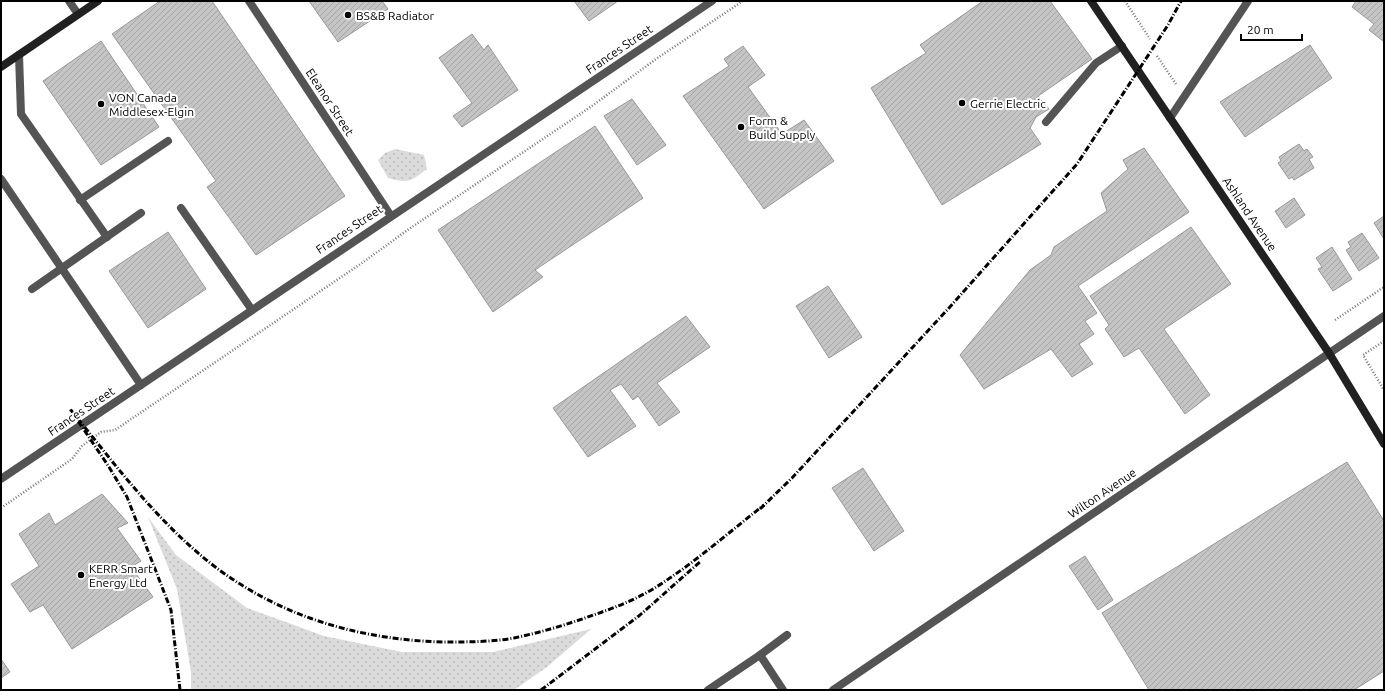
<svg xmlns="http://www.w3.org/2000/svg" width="1385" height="691" font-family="Ubuntu,sans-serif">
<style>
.grass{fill:url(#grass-dots)}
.building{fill:url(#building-hatch);stroke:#989898}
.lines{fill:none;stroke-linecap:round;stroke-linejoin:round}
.path{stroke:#767676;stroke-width:2.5;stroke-dasharray:1 2;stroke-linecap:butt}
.lane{stroke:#545454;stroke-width:8}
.street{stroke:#545454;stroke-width:8}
.secondary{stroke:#212121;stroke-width:8}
.rail{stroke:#000;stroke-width:3;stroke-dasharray:6 2 1 2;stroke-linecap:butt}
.poi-dot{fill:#000;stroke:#fff;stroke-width:1.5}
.labels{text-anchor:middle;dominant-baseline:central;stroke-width:4;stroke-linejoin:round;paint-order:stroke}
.poi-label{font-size:12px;fill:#000;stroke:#fff;text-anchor:start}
.street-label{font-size:12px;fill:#000;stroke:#fff}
</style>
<defs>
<pattern id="grass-dots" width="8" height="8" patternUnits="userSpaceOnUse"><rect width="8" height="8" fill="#dbdbdb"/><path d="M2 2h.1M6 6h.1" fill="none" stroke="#bababa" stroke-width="1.8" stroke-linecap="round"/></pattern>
<pattern id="building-hatch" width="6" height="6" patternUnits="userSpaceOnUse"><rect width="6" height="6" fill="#c4c4c4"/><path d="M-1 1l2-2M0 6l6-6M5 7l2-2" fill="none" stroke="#a7a7a7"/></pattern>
</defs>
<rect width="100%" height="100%" fill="#fff"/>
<!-- grass -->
<g class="grass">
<path d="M 395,149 L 424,155 L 427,169 C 411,181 409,184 388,178 L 378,160 L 385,153 Z"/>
<polygon points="148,517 176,555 247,608 324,636 402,652 493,652 591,629 547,667 514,690 191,690 191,672 177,589"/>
</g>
<!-- building -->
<g class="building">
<polygon points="160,1 212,1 345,196 256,255 207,187 216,181 112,34"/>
<polygon points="309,1 382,1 388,9 338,42"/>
<polygon points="574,1 618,1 589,21"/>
<polygon points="983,1 1050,1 1092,59 1038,96 1049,109 1036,117 1030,128 1041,144 942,205 871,88 926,53 920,45"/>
<polygon points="1356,1 1382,1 1384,3 1384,39 1383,41 1369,30 1374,24 1352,7"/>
<polygon points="472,34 484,50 488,45 518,90 462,127 453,116 472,103 439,58"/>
<polygon points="101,41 159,127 101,165 43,81"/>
<polygon points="1310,45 1332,78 1245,137 1220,102"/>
<polygon points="743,46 765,75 748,87 782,134 804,120 834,161 764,209 683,96 729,66 724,59"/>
<polygon points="632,99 666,145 637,165 604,116"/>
<polygon points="595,126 643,198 535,270 543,277 493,312 438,230"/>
<polygon points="1299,144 1304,151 1307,149 1313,157 1309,159 1314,168 1294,180 1292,177 1289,179 1278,163 1281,161 1279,157"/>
<polygon points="1144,148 1189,212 1078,286 1097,313 1085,321 1094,334 1079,344 1093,364 1072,377 1051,349 984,389 960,355 1030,270 1051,255 1054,247 1107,211 1101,193 1128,169 1123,160"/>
<polygon points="1294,198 1305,215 1286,228 1275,211"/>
<polygon points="1384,216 1384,239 1374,223"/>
<polygon points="1191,227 1231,284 1164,329 1210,395 1185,414 1139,348 1124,357 1105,329 1109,325 1090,296"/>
<polygon points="168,232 206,289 148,328 109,271"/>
<polygon points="1362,233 1379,258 1359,271 1346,250 1351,247 1348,242"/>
<polygon points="1332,247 1352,279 1333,291 1318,269 1322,267 1316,258"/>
<polygon points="828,286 862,337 829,358 796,306"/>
<polygon points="686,316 710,347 657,383 680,412 659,426 638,396 633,400 621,384 610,390 636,426 588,457 553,408"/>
<polygon points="1347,462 1384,521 1384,671 1354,690 1149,690 1102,613"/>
<polygon points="863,468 904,531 874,551 832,488"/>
<polygon points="102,494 128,523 117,528 141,561 131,567 153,597 72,649 43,605 30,612 11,584 39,566 19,534 49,513 55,525"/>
<polygon points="1085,556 1113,600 1098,610 1069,566"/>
<polygon points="1,659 10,672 1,678"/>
</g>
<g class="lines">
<!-- path -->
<g class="path">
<polyline points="1125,1 1150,39"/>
<polyline points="1157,56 1176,84"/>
<polyline points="1335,320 1384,287"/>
<polyline points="1384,341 1363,355 1384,390"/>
<polyline points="1,508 72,459 82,446 101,432 115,430 362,263 409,229 592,106 656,59 743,1"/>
</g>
<!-- lane -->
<g class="lane">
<polyline points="69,1 78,14"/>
<polyline points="19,55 21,114 107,237"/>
<polyline points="1170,118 1248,1"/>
<polyline points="1046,122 1096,63 1122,46"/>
<polyline points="1,179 141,385"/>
<polyline points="80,200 168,141"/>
<polyline points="181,208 252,310"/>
<polyline points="32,289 141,213"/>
<polyline points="760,655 787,635"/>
<polyline points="708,690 760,655 783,690"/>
</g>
<!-- street -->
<g class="street">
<polyline points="249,1 391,216"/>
<polyline points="1,479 712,1"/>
<polyline points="833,690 1384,316"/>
</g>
<!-- secondary -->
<g class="secondary">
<polyline points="1091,1 1329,353 1384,444"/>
<polyline points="1,67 98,1"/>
</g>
<!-- rail -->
<g class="rail">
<polyline points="760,509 792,478 948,309 1077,164 1168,25 1181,1"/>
<path d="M 180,690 L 171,610 L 127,497 L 109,467 L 70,409 C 114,463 157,522 214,566 C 281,617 360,640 444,642 C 467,642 491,642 514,638 C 538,633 562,626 585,618 C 608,610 631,602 653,589 C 692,565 728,533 764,505"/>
<polyline points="541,690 640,615 701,561"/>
</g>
</g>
<!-- markers -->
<g class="poi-dot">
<circle cx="348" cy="15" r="4"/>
<circle cx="962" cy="103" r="4"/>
<circle cx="101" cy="104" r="4"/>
<circle cx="741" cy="127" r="4"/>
<circle cx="81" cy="575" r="4"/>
</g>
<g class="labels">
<!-- poi labels -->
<g class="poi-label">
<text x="356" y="15">BS&amp;B Radiator</text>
<text x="109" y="97">VON Canada<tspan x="109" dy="14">Middlesex-Elgin</tspan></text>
<text x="970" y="103">Gerrie Electric</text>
<text x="749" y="120">Form &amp;<tspan x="749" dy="14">Build Supply</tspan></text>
<text x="89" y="568">KERR Smart<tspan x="89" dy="14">Energy Ltd</tspan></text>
</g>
<!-- street labels -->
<g class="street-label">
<text transform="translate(619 49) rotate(-34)">Frances Street</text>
<text transform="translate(330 102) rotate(57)">Eleanor Street</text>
<text transform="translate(1250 214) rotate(56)">Ashland Avenue</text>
<text transform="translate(349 229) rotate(-34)">Frances Street</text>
<text transform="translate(81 411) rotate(-34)">Frances Street</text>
<text transform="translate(1102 493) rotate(-34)">Wilton Avenue</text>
</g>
</g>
<!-- border -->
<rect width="1385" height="691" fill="none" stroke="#000000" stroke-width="4"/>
<!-- scale -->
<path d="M1241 34v6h61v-6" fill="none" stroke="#000000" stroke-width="2"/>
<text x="1247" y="34" font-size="12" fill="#000000" stroke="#ffffff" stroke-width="3" paint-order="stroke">20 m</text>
</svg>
